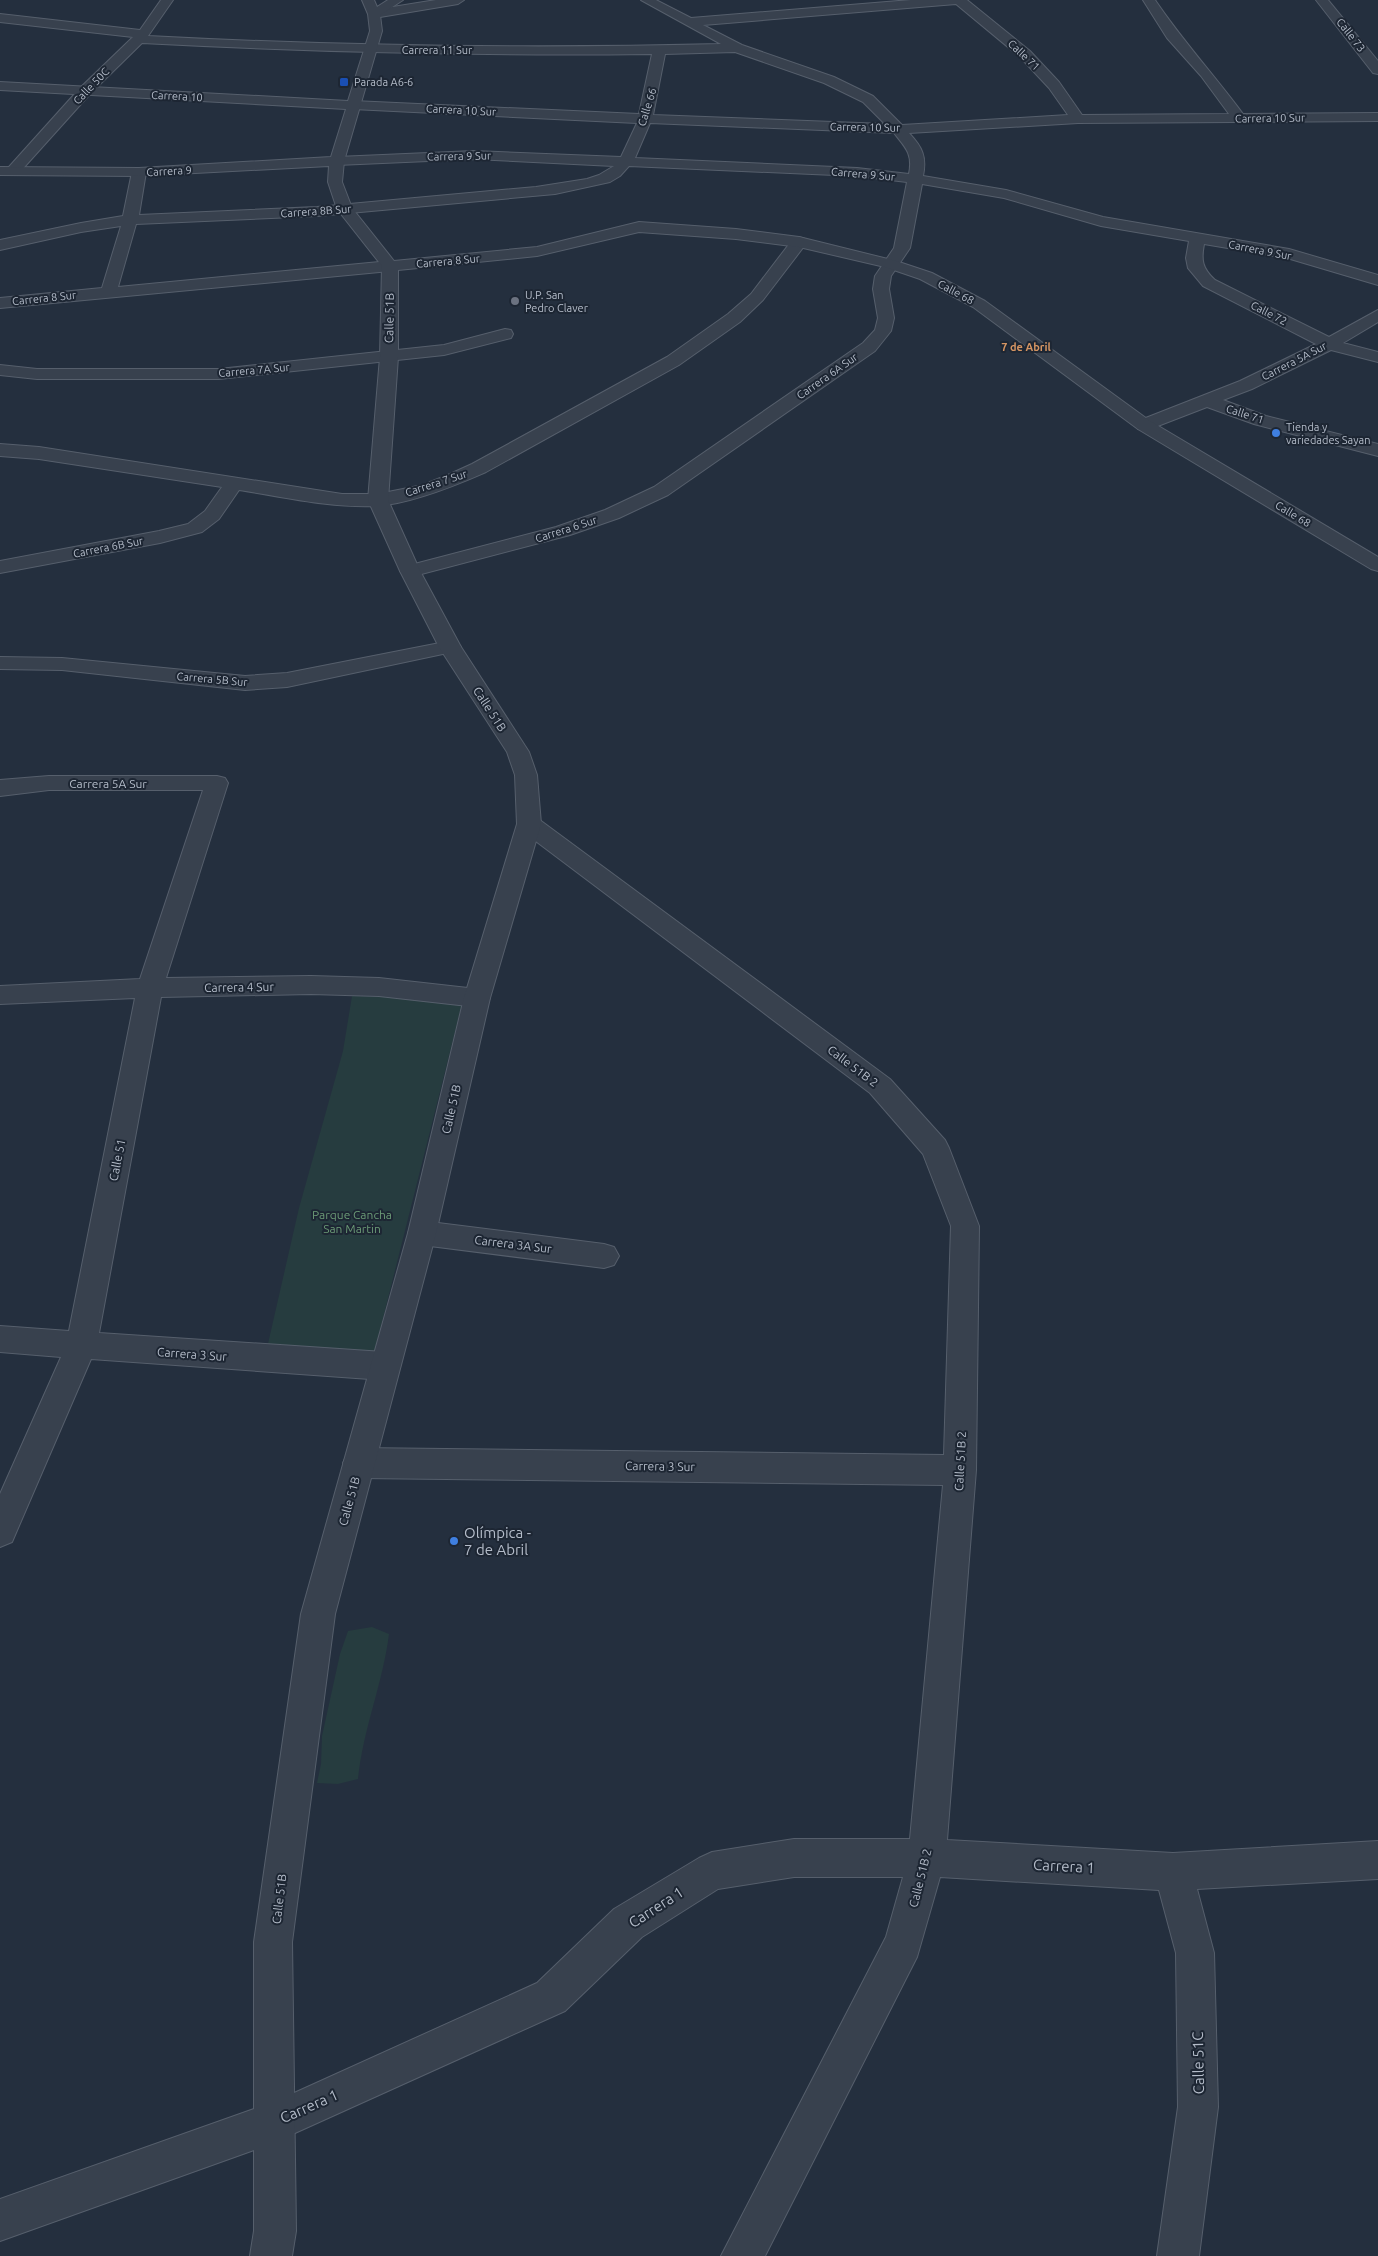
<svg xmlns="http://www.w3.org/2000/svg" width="1378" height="2256" font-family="Ubuntu,sans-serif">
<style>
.green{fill:#263c3f}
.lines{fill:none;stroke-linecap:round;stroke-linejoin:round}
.minor-casing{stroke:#565f6c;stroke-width:2}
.tertiary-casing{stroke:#565f6c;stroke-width:2}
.minor{fill:#38414e;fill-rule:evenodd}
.tertiary{fill:#38414e;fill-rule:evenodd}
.transit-dot{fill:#1a4fb4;stroke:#1d2633;stroke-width:2}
.worship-dot{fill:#6b7280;stroke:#1d2633;stroke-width:2}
.shop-dot{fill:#3f7fe0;stroke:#1d2633;stroke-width:2}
.labels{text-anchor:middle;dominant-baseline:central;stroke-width:4;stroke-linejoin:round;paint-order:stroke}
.far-street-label{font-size:11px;fill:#b4bcc9;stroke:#1d2633}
.far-poi-label{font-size:11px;fill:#b4bcc9;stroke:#1d2633;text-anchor:start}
.far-neighbourhood-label{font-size:11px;font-weight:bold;fill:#d59563;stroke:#1d2633}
.street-label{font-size:12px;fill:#b4bcc9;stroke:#1d2633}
.park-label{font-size:12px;fill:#6b9a76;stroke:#1d2633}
.near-poi-label{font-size:15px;fill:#b4bcc9;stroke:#1d2633;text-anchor:start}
.near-street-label{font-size:15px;fill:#b4bcc9;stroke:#1d2633}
</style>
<rect width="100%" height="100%" fill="#242f3e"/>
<!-- green -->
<g class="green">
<polygon points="352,996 401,997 462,1004 374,1354 267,1348 299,1208 343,1051"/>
<path d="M 372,1627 L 389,1634 C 383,1683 363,1729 358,1779 L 338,1784 L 317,1783 L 321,1764 L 322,1736 L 340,1654 L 348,1631 Z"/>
</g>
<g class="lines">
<defs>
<g id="minor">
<path d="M 161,0 L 173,0 L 148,36 C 339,46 530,49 721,44 L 641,0 L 656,0 L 691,18 L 911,0 L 967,0 L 1030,51 L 1059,82 L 1082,115 L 1229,114 L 1201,76 L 1167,38 L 1143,0 L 1155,0 C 1182,40 1214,75 1243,114 L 1378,113 L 1378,121 L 1078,123 L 909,133 C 922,147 927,156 923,176 L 1006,190 L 1103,217 L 1289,249 L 1378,275 L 1378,285 L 1287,258 L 1204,244 C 1201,260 1202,268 1215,280 L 1329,337 L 1378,310 L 1378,322 L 1343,343 L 1378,352 L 1378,362 L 1331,350 L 1252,389 L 1223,400 L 1266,416 L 1378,444 L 1378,456 L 1254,424 L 1207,407 L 1150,429 L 1144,430 L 1138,429 L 1135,425 L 1138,421 L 1240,381 L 1316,344 L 1203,286 L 1188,268 L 1186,258 L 1189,241 L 1101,226 L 1004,198 L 922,184 L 910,248 L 891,276 L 889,289 L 894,318 L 891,331 L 875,351 L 668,495 L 619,518 L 570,535 L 410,577 L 403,575 L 400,571 L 403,567 L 556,527 L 605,510 L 654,487 L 863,343 L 875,330 L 878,318 L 873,289 L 875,276 L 894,248 L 907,182 L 857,176 L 629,166 L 620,176 L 610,182 L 555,194 L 317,216 L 136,224 L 118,287 L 390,261 L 396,263 L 398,266 L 396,269 L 390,271 L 0,308 L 0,298 L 102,288 L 121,226 L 81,232 L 0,250 L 0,240 L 81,223 L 123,216 L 132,172 L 139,168 L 146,172 L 139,215 L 317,207 L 536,187 L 587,179 L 599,175 L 614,166 L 474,159 L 337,165 L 330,161 L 337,157 L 474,151 L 621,157 L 637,123 L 353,109 L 346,105 L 353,101 L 639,114 L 652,54 C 482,56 312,52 142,43 L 90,94 L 18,174 L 8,174 L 6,171 L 8,168 L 80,88 L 133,37 L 0,22 L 0,14 L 140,30 ZM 956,4 L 1020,57 L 1049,88 L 1068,115 L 902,125 L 873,96 L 834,77 L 742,45 L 703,25 ZM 735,52 L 824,83 L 863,102 L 885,124 L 653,115 L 665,54 ZM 650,123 L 894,133 C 906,148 913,154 909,174 L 857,168 L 635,158 Z"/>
<polygon points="436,0 464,0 458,4 374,18 368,14 374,10"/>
<polygon points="1316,0 1328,0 1378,61 1378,74 1373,73"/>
<path d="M 799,237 L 805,239 L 807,242 L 805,245 L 763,300 L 740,322 L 679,365 L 486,472 C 454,486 410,504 376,506 C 330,508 284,497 239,490 L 219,519 L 202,532 L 160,543 L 0,573 L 0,561 L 159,531 L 188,524 L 205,511 L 222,487 L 39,459 L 0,456 L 0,444 L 39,447 L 342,494 L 378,494 L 423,485 L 450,474 L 472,464 L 667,357 L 728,314 L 751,294 L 793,239 Z"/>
<polygon points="505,329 511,330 513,334 511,338 444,355 219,379 37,379 0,375 0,365 37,369 219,369 444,345"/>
<polygon points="450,641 457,643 461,647 457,651 287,687 245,690 62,670 0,669 0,657 62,658 245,676 287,673"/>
<polygon points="49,776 217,776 225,778 228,783 166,978 311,976 379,978 477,989 486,991 490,998 486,1005 477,1007 379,996 311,994 161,997 99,1333 384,1352 395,1356 399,1366 395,1376 384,1380 91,1359 12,1542 0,1547 0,1494 61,1357 0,1352 0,1326 69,1331 135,998 0,1004 0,986 140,979 203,790 49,790 0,796 0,780"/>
<polygon points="529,816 537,818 890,1079 945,1140 949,1148 979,1226 976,1470 947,1840 1173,1853 1378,1841 1378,1879 1197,1889 1214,1953 1218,2107 1199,2256 1157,2256 1178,2107 1176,1953 1159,1890 940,1877 917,1957 765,2256 721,2256 886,1937 903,1877 794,1877 718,1889 642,1937 565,2011 275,2142 261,2136 255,2122 261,2108 537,1983 614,1909 699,1858 712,1852 794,1839 910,1839 943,1485 359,1478 348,1473 343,1463 348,1453 359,1448 944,1455 951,1226 923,1154 870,1093 521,830 517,824 521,818"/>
<polygon points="422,1221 604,1244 614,1247 619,1256 614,1265 604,1268 422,1245 412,1241 408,1233 412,1225"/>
</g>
<polygon id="tertiary" points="362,0 374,0 377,7 388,0 403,0 380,15 382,31 344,161 342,182 352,208 394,261 537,247 639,222 736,229 799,237 896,261 932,273 985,301 1150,421 1378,557 1378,571 1371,569 1138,429 973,307 920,279 885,267 799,247 736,239 639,232 537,256 398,270 398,357 388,500 420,571 461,647 529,752 537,775 541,824 490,998 436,1233 335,1614 292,1942 296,2231 292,2256 250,2256 254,2231 254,2150 0,2241 0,2199 254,2109 254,1942 301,1614 408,1233 464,998 517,824 515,775 507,752 439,647 400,571 368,500 380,357 382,266 337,209 328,182 329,166 139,176 0,175 0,167 139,168 331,157 346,109 0,90 0,82 348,101 370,31 368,14"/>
</defs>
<!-- minor casing -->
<use href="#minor" class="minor-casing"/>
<!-- tertiary casing -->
<use href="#tertiary" class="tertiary-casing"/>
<!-- minor -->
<use href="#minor" class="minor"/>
<!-- tertiary -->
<use href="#tertiary" class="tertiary"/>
</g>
<!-- markers -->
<rect class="transit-dot" x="339" y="77" width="10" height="10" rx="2.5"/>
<circle class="worship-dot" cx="515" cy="301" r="5"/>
<g class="shop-dot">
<circle cx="1276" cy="433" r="5"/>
<circle cx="454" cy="1541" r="5"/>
</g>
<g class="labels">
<!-- far-street labels -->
<g class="far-street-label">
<text transform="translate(1351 35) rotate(52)">Calle 73</text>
<text x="437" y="50">Carrera 11 Sur</text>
<text transform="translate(1024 55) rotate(43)">Calle 71</text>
<text transform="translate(91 86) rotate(-46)">Calle 50C</text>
<text transform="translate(177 96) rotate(3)">Carrera 10</text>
<text transform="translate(647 107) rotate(-73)">Calle 66</text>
<text transform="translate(461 110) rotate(3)">Carrera 10 Sur</text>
<text transform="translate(1270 118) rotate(-1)">Carrera 10 Sur</text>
<text transform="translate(865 127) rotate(1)">Carrera 10 Sur</text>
<text transform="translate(459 156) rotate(-1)">Carrera 9 Sur</text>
<text transform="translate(169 171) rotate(-3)">Carrera 9</text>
<text transform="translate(863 174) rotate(5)">Carrera 9 Sur</text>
<text transform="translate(316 211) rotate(-4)">Carrera 8B Sur</text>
<text transform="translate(1260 250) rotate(11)">Carrera 9 Sur</text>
<text transform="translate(448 261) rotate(-5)">Carrera 8 Sur</text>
<text transform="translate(956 292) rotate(28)">Calle 68</text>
<text transform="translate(44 298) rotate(-6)">Carrera 8 Sur</text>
<text transform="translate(1269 313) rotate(27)">Calle 72</text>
<text transform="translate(1294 361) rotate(-27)">Carrera 5A Sur</text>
<text transform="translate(254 370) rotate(-5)">Carrera 7A Sur</text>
<text transform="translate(827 376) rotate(-35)">Carrera 6A Sur</text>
<text transform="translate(1245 414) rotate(18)">Calle 71</text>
<text transform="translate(436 483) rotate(-18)">Carrera 7 Sur</text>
<text transform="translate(1293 514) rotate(31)">Calle 68</text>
<text transform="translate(566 529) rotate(-18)">Carrera 6 Sur</text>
<text transform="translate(108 547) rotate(-11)">Carrera 6B Sur</text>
<text transform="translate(212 679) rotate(5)">Carrera 5B Sur</text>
</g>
<!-- far-poi labels -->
<g class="far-poi-label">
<text x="354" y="82">Parada A6-6</text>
<text x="525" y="295">U.P. San<tspan x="525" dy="13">Pedro Claver</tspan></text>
<text x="1286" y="427">Tienda y<tspan x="1286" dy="13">variedades Sayan</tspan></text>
</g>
<!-- far-neighbourhood labels -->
<g class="far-neighbourhood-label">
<text x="1026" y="347">7 de Abril</text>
</g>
<!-- street labels -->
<g class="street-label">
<text transform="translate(389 318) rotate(-89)">Calle 51B</text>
<text transform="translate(490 709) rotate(57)">Calle 51B</text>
<text x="108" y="783">Carrera 5A Sur</text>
<text transform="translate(239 987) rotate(-1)">Carrera 4 Sur</text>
<text transform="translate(853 1066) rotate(37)">Calle 51B 2</text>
<text transform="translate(451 1109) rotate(-77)">Calle 51B</text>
<text transform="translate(117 1160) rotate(-79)">Calle 51</text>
<text transform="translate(513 1244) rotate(7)">Carrera 3A Sur</text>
<text transform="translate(192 1354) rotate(4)">Carrera 3 Sur</text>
<text transform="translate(960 1461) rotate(-87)">Calle 51B 2</text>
<text transform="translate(660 1466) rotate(1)">Carrera 3 Sur</text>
<text transform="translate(349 1501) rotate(-75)">Calle 51B</text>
<text transform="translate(920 1878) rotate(-76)">Calle 51B 2</text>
<text transform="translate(279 1899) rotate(-83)">Calle 51B</text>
</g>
<!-- park labels -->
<g class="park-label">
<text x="352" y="1214">Parque Cancha<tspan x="352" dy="14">San Martin</tspan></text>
</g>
<!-- near-poi labels -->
<g class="near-poi-label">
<text x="464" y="1532">Olímpica -<tspan x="464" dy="17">7 de Abril</tspan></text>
</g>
<!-- near-street labels -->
<g class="near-street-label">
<text transform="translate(1064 1866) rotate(3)">Carrera 1</text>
<text transform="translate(656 1907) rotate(-33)">Carrera 1</text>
<text transform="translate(1198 2063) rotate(-91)">Calle 51C</text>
<text transform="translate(309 2106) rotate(-24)">Carrera 1</text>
</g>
</g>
</svg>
